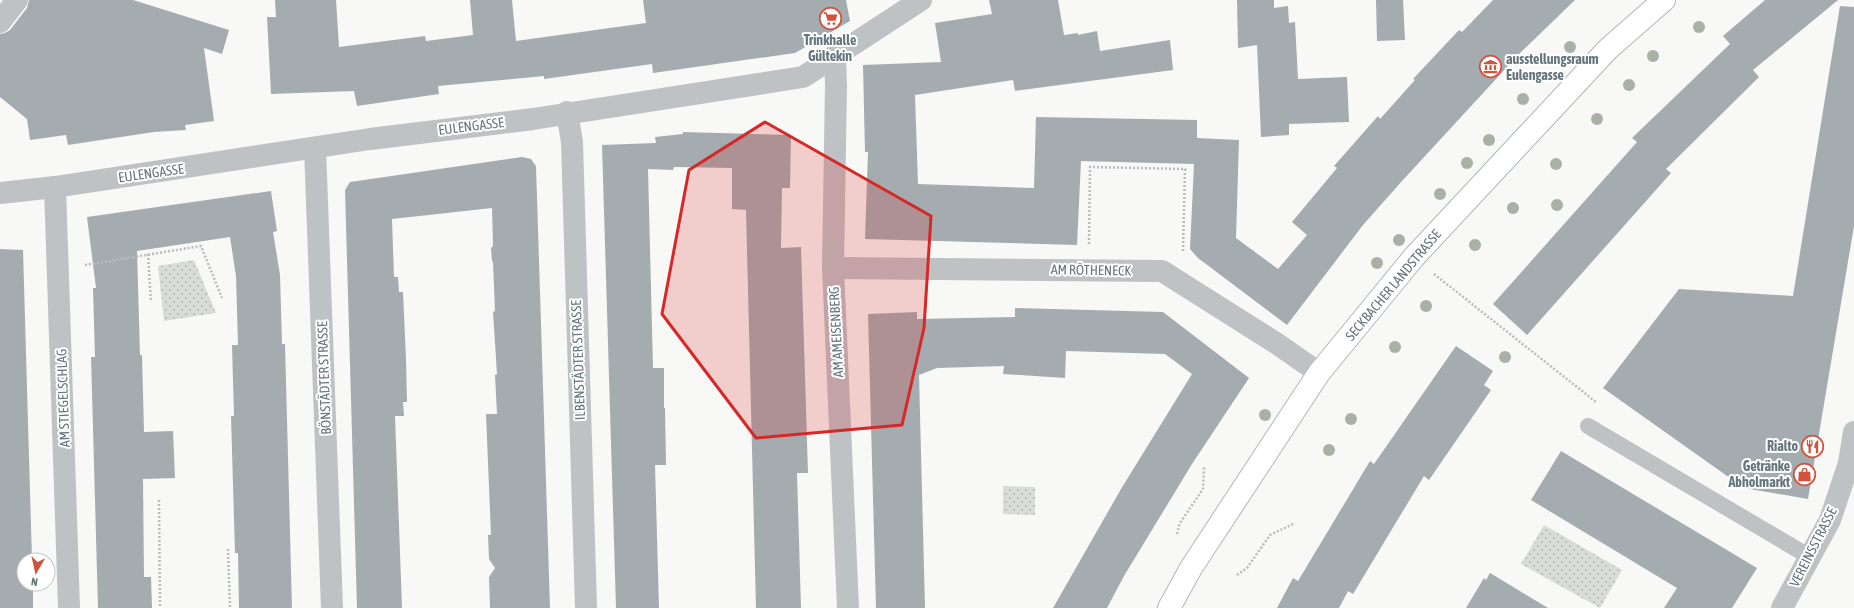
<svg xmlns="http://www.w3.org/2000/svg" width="1854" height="608" font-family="'Asap Condensed',sans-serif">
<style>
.park{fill:url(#park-dots)}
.building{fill:#a4acb0}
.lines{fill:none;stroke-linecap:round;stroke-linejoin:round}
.secondary-casing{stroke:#b0b7ba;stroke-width:24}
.path{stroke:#b8bcbe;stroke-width:2.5;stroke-dasharray:2 2;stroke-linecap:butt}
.lane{stroke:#bec2c5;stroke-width:16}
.street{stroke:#bec2c5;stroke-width:22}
.secondary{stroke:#fff;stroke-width:22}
.tree{fill:#a9b0a6}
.marked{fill:#d62828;fill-opacity:0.2;stroke:#d62828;stroke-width:3;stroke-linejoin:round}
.labels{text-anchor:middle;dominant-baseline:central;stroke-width:4;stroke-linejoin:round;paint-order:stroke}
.poi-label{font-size:14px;font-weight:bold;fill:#66767d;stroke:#fff;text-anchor:end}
.street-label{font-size:14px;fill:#66767d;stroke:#fff}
</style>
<defs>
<pattern id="park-dots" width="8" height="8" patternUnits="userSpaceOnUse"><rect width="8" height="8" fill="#d9dcd6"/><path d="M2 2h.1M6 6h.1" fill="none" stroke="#b4b7b3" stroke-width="1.8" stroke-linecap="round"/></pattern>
</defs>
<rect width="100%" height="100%" fill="#f8f8f6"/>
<!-- park -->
<g class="park">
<polygon points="194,260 216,313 164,321 158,266"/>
<polygon points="1003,486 1035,487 1035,515 1003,514"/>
<polygon points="1544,525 1622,570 1600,608 1521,564"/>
</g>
<!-- building -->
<g class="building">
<polygon points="29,0 133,0 229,30 222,54 204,48 214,121 185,125 186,130 154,132 68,145 66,135 30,140 27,119 0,97 0,34 5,33 10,30 27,8"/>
<polygon points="275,0 336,0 339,47 425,36 426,41 473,35 470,0 512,0 516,41 646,23 643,0 846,0 850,21 795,53 653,73 652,64 544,79 544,76 438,86 439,94 357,106 354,91 271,94 267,17 276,17"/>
<polygon points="989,0 1058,0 1064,35 1078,33 1078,35 1097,31 1100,51 1170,40 1173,70 1015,91 1013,80 915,95 918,184 1034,188 1036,117 1197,120 1197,138 1239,140 1236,238 1278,269 1307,235 1292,222 1337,168 1334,166 1378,116 1380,119 1415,80 1413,79 1459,30 1462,32 1493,0 1575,0 1520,53 1402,181 1363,225 1287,325 1198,258 1190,249 1194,164 1081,161 1077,245 865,239 868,152 865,152 863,65 941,62 935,23 992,14"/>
<polygon points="1237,0 1274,0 1274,8 1288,6 1289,23 1295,22 1298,79 1347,77 1349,122 1289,124 1289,135 1261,137 1257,45 1238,48"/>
<polygon points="1376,0 1403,0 1405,40 1377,41"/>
<polygon points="1765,0 1838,0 1753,70 1759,77 1666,169 1671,173 1527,335 1493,304 1637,142 1632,138 1730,44 1723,36"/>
<polygon points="1840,6 1854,7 1854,226 1808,499 1744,488 1603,388 1679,289 1793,296"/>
<polygon points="683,132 791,135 790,188 782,188 781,248 801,247 808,473 797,473 801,608 756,608 746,210 732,209 732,168 674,167 673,170 648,169 653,368 664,368 664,408 665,408 666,465 655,465 659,608 616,608 602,145 656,143 655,137 683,134"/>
<polygon points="522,157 531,159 536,166 550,608 490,608 489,577 495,568 489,559 488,535 491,535 486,414 497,414 495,375 497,374 493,312 495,311 493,262 492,261 491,248 493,246 492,208 392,219 394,277 398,277 399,292 403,292 406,359 407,402 403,402 404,416 395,416 402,608 357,608 345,190 350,182 357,181"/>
<polygon points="271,191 277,231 273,232 280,275 282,344 285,344 292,608 239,608 238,553 235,553 231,416 234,416 232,345 238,345 236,276 230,237 137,251 140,355 142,355 144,432 173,431 175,478 143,479 144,577 151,577 152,608 98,608 91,357 95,357 93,288 96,288 87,217"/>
<polygon points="0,249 23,250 32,560 24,560 24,584 33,584 33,608 0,608"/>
<polygon points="1015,308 1163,312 1249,378 1192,464 1124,576 1107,608 1053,608 1121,489 1192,374 1165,354 1066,351 1065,378 1003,374 1004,366 937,368 919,375 925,608 876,608 868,314 917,312 917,319 1015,317"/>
<polygon points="1456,346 1493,371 1484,385 1491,390 1429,480 1424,476 1353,594 1348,591 1339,608 1277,608 1293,578 1298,581 1370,461 1374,464"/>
<polygon points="1561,451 1757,568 1732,608 1664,608 1677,588 1531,500"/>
<polygon points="1490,573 1548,608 1466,608 1484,578 1486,580"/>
</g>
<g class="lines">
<defs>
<polyline id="secondary" points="1169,608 1191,568 1319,373 1414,257 1608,49 1664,0"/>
</defs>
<!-- secondary casing -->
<use href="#secondary" class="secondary-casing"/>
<!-- path -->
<g class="path">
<polyline points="1089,244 1090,167 1185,169 1183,251"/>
<polyline points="148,254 151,302"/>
<polyline points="85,265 201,246 222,298"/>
<polyline points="1434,274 1596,402"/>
<polyline points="159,500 160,608"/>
<polyline points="1177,534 1180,523 1203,489 1204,466"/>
<polyline points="228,549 230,608"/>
<polyline points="1237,575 1247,568 1270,535 1295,523"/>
</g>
<!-- lane -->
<polyline class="lane" points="1588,426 1810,557"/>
<!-- street -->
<g class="street">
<polyline points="0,22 17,0"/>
<polyline points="835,55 836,85 833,268 848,608"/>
<polyline points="567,112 572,142 586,608"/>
<polyline points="315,148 332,608"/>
<polyline points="55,187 69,608"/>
<polyline points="0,193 55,187 370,139 533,119 803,77 921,0"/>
<polyline points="833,268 1162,271 1279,345 1319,373"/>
<polyline points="1854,432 1849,463 1854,464"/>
<polyline points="1782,608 1830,520 1849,463"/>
</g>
<!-- secondary -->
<use href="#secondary" class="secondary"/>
</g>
<!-- trees -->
<g class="tree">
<circle cx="1699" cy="27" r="6"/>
<circle cx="1570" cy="47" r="6"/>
<circle cx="1653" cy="56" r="6"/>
<circle cx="1629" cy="85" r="6"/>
<circle cx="1523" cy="99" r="6"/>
<circle cx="1597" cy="119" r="6"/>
<circle cx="1489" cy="140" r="6"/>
<circle cx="1467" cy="163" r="6"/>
<circle cx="1556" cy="164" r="6"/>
<circle cx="1440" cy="194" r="6"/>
<circle cx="1557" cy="205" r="6"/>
<circle cx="1513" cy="208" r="6"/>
<circle cx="1399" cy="240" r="6"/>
<circle cx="1475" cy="245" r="6"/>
<circle cx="1377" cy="263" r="6"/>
<circle cx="1426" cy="306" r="6"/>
<circle cx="1395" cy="347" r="6"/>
<circle cx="1505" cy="357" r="6"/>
<circle cx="1265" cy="415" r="6"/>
<circle cx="1351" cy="419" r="6"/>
<circle cx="1329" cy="450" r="6"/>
</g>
<!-- marked area -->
<path class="marked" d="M 765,122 L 931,216 L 924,328 L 902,425 L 756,438 L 662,314 L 689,170 Z"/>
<!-- icons -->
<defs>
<symbol id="supermarket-ring" viewBox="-11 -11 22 22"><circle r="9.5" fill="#fff" stroke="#d0533e" stroke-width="1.5"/><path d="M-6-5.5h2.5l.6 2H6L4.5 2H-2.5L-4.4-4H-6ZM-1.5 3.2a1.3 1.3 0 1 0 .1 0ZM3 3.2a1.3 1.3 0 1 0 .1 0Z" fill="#d0533e"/></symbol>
<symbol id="museum-ring" viewBox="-11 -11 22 22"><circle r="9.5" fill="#fff" stroke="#d0533e" stroke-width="1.5"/><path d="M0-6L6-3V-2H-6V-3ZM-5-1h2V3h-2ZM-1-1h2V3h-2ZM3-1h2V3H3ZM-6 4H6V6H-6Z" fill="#d0533e"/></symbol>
<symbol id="restaurant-ring" viewBox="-11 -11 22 22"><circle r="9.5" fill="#fff" stroke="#d0533e" stroke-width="1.5"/><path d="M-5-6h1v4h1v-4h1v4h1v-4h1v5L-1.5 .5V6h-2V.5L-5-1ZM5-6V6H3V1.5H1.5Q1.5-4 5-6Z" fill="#d0533e"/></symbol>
<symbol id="shop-ring" viewBox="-11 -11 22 22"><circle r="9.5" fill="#fff" stroke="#d0533e" stroke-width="1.5"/><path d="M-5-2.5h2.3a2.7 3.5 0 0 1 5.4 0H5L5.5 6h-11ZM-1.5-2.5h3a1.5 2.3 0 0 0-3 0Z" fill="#d0533e"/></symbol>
</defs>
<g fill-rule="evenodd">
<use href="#supermarket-ring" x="818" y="6" width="25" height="25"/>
<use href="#museum-ring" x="1478" y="54" width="25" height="25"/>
<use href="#restaurant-ring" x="1800" y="434" width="25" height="25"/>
<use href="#shop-ring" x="1792" y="462" width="25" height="25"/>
</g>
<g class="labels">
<!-- poi labels -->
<g class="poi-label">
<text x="830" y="40" text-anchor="middle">Trinkhalle<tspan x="830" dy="16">Gültekin</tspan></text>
<text x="1506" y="59" text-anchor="start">ausstellungsraum<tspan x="1506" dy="16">Eulengasse</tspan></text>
<text x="1798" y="446">Rialto</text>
<text x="1790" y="466">Getränke<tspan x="1790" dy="16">Abholmarkt</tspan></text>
</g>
<!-- street labels -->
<g class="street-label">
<text transform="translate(471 126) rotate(-7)">EULENGASSE</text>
<text transform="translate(151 173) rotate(-8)">EULENGASSE</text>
<text transform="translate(1091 270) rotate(1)">AM RÖTHENECK</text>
<text transform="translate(1393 285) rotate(-50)">SECKBACHER LANDSTRASSE</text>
<text transform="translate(836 332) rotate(-93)">AM AMEISENBERG</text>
<text transform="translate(578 360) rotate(-92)">ILBENSTÄDTER STRASSE</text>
<text transform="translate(324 378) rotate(-92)">BÖNSTÄDTER STRASSE</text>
<text transform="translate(63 398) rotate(-92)">AM STIEGELSCHLAG</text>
<text transform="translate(1813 547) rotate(-63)">VEREINSSTRASSE</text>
</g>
</g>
<!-- north arrow -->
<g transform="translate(36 572) rotate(189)"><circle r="19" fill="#ffffff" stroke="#c2c8cb"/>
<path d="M0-3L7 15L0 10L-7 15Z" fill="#d0533e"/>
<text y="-6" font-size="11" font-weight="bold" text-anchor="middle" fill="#66767d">N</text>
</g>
</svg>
